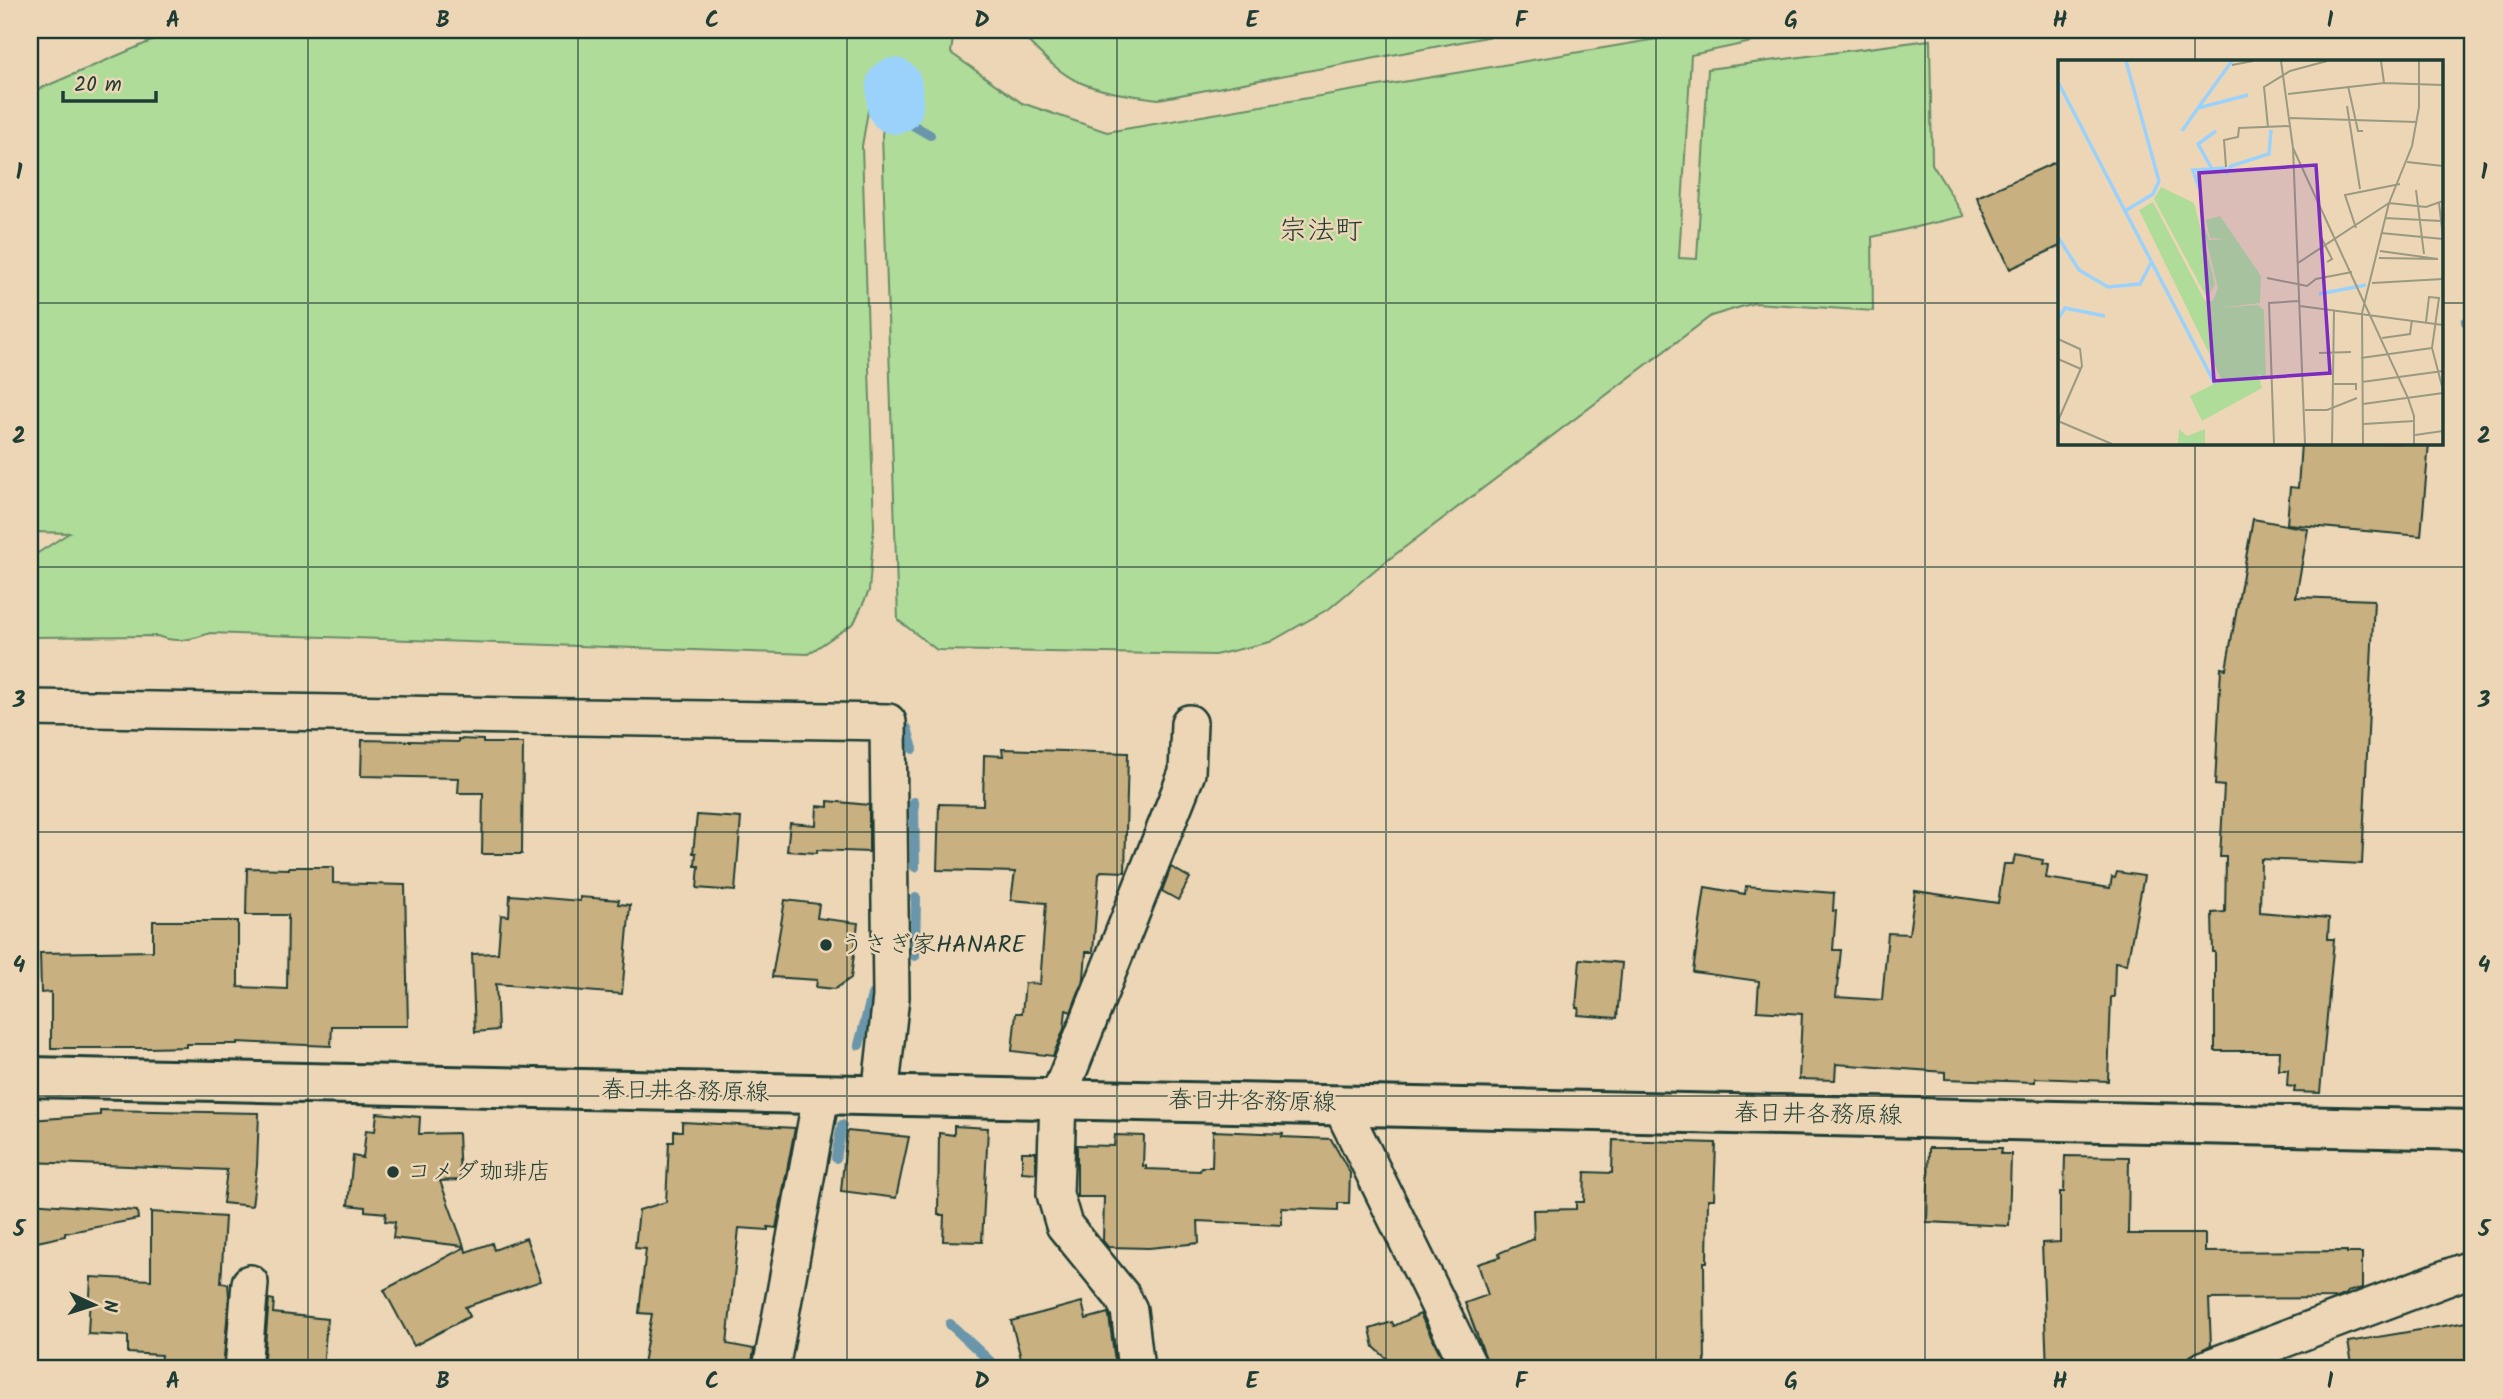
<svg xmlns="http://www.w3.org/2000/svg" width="2503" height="1399" font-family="Kalam,'Klee One',sans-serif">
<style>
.green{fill:#b0dc9a;stroke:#688c67;stroke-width:2}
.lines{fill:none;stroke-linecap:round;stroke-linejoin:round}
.stream{stroke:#6996ab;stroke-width:10}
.river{stroke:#9bd2fb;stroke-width:56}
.building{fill:#c8b080;stroke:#1f3d34;stroke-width:2}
.minor-casing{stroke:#1f3d34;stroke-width:40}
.primary-casing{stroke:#1f3d34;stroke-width:44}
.minor{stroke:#ecd6b5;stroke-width:35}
.primary{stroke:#ecd6b5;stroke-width:38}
.grid{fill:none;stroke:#1f3d34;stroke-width:2;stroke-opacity:0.55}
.poi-dot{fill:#1f3d34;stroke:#ecd6b5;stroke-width:2.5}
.labels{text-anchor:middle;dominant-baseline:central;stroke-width:5;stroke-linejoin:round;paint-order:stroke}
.poi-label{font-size:24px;fill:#1f3d34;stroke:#ecd6b5;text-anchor:start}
.street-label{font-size:24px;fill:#1f3d34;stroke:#ecd6b5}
.quarter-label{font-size:28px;fill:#1f3d34;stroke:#ecd6b5}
.inset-river{fill:none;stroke:#9bd2fb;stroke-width:3.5}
.inset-road{fill:none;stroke:#9a9981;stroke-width:2}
.view{fill:#7b2cbf;fill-opacity:0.15;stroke:#7b2cbf;stroke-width:3.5}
.inset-edge{fill:none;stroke:#1f3d34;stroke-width:3.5}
.neatline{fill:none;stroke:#1f3d34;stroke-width:2.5}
.grid-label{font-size:23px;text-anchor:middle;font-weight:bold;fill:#1f3d34}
</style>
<rect width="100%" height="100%" fill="#ecd6b5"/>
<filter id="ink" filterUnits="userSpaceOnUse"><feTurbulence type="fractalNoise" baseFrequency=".0143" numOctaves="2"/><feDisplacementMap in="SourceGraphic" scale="14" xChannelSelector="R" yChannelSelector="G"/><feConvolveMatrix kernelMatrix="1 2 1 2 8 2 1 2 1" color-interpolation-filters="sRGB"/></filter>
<g filter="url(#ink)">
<!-- green -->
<g class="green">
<path d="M 177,30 L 954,30 L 951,53 L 1022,103 L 1107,132 L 1710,30 L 1808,30 L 1691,55 L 1679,258 L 1697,259 L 1708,69 L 1930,40 L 1932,164 L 1964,216 L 1872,237 L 1873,311 L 1754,303 L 1711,316 L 1376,569 L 1330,608 L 1270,642 L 1215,655 L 937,650 L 898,620 L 882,134 L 888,108 L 869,105 L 862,146 L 874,527 L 869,591 L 854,623 L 808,654 L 210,633 C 191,640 176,643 157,636 L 30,637 L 30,558 L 69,533 L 36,532 L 30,535 L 30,93 Z"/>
<path d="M 1017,30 L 1524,30 L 1159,99 C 1132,95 1104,93 1079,82 C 1057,73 1034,47 1017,30 Z"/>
</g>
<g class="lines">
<!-- stream -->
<g class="stream">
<polyline points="895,106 909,123 930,135"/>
<polyline points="889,126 895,106"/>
<polyline points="2466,322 2473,326"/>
<polyline points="907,728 913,749"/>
<polyline points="914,802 915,867"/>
<polyline points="915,956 916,898"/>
<polyline points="859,1045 872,995"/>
<polyline points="836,1158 842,1125"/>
<polyline points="950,1324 995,1366 995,1369"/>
</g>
<!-- river -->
<polyline class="river" points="894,86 895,106"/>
</g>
<!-- building -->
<g class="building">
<polygon points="2060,160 2060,246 2010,269 1977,197"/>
<polygon points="2301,443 2429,443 2421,536 2287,524 2290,487 2298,488"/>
<polygon points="2253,519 2308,529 2296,597 2374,600 2362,864 2261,859 2260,912 2329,918 2328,939 2334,939 2320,1093 2294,1092 2295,1087 2287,1086 2288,1070 2279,1070 2280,1051 2215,1051 2215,952 2213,952 2212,913 2225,912 2226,857 2220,857 2224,786 2215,785 2221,668 2226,669"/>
<polygon points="458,739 483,740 483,743 523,743 522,854 482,854 483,793 458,793 459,778 361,776 362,740 458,742"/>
<polygon points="1002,749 1128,753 1125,872 1101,871 1099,874 1093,952 1086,952 1084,978 1071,1012 1066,1010 1064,1029 1053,1056 1012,1051 1016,1013 1022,1013 1025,983 1040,984 1046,903 1011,900 1015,872 937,870 939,804 983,805 984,755 1003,756"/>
<polygon points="828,801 869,805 869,852 817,850 817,853 787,851 790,823 816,825 817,806 828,807"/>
<polygon points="697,815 741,818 735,891 697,888 699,866 695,866 696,853 693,853"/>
<polygon points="2015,855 2043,860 2042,864 2048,865 2046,878 2110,888 2112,877 2115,878 2117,872 2144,876 2127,964 2115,962 2114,997 2111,997 2108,1081 2035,1078 2035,1082 1945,1079 1945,1072 1836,1064 1835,1080 1799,1079 1802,1014 1757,1011 1759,981 1693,972 1705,887 1745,894 1746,886 1834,893 1833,911 1836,911 1833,950 1841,950 1836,997 1882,1000 1888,933 1909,934 1915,891 1998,903 2004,864 2013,864"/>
<polygon points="289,867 333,867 333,883 405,885 408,1026 332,1026 331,1046 237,1042 237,1044 186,1044 186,1047 149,1048 51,1048 51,992 41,993 40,953 153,951 153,921 238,921 238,987 287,989 288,915 246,915 247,868 289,869"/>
<polygon points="1171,867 1190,878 1178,900 1162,891"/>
<polygon points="510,895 580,901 580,897 619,900 618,904 630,905 622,994 496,984 498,1030 475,1032 472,954 498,953 501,915 509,916"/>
<polygon points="785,900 819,904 817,918 858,923 851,978 835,989 816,987 817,980 772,977"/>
<polygon points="1580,959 1622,963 1617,1018 1578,1015 1579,1008 1576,1008"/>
<polygon points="100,1110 259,1113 257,1166 252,1206 223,1203 227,1170 30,1162 30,1120 100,1115"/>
<polygon points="377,1113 420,1117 419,1134 458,1133 460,1180 440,1181 464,1246 393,1238 395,1222 385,1221 386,1213 365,1211 365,1207 348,1205 353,1156 363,1158 366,1130 375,1131"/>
<polygon points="682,1122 795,1128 776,1228 768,1227 768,1230 739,1228 727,1344 754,1349 751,1369 642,1369 652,1314 639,1313 646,1249 635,1248 639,1210 666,1202 669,1142 674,1142 674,1131 682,1131"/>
<polygon points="954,1126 988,1128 982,1242 943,1241 944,1215 938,1215 939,1133 954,1135"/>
<polygon points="847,1131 909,1137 896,1198 841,1191"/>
<polygon points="1213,1131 1283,1134 1282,1137 1331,1139 1350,1173 1349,1203 1338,1203 1338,1210 1282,1208 1282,1225 1198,1221 1199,1243 1149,1248 1108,1247 1103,1241 1104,1197 1077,1197 1077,1145 1114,1146 1115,1135 1144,1136 1143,1166 1146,1166 1146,1169 1200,1171 1201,1167 1212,1167"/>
<polygon points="1613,1140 1716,1143 1714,1199 1708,1199 1707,1262 1704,1262 1705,1369 1490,1369 1465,1303 1488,1295 1478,1264 1500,1257 1499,1253 1534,1239 1533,1210 1576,1209 1576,1202 1584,1202 1585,1172 1612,1173"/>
<polygon points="1929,1148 2002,1148 2001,1154 2011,1154 2009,1226 1927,1222"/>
<polygon points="1022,1152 1036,1152 1036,1173 1022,1172"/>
<polygon points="2065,1156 2129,1157 2128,1234 2205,1234 2205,1252 2347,1251 2347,1253 2362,1253 2362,1288 2347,1292 2347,1294 2336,1298 2209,1299 2211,1345 2190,1356 2185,1367 2179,1369 2047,1369 2042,1243 2060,1242 2060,1192 2064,1192"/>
<polygon points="30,1203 137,1211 138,1219 65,1233 65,1236 37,1242"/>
<polygon points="151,1212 225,1217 221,1283 228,1284 229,1296 223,1369 160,1366 161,1355 128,1353 128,1336 88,1334 91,1277 151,1280"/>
<polygon points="526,1238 541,1281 465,1307 470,1316 414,1346 384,1290 465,1247 466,1252 492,1243 494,1250"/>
<polygon points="269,1299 274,1300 273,1313 327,1319 323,1369 263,1369"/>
<polygon points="1082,1302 1086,1319 1108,1313 1109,1316 1116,1369 1024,1369 1011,1321"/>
<polygon points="1420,1314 1448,1369 1398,1369 1374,1347 1370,1329 1392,1322 1394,1326"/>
<polygon points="2473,1321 2473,1369 2353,1369 2348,1342"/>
</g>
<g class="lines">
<defs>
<g id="minor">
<polyline points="30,708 888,722 891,997 880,1096"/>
<polyline points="1340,1104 1470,1369"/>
<polyline points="243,1369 250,1283"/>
<polyline points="771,1369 821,1096"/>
<polyline points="1136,1369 1129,1310 1122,1296 1064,1225 1055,1194 1058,1098 1187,773 1189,723"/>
<polyline points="2205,1369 2473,1268"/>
</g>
<polyline id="primary" points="30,1077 2473,1130"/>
</defs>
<!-- minor casing -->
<use href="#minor" class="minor-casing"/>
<!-- primary casing -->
<use href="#primary" class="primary-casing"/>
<!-- minor -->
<use href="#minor" class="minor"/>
<!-- primary -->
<use href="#primary" class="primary"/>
</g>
</g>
<!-- grid -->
<path class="grid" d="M 308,30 L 308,1369M 578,30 L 578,1369M 847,30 L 847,1369M 1117,30 L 1117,1369M 1386,30 L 1386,1369M 1656,30 L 1656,1369M 1925,30 L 1925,1369M 2195,30 L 2195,61M 30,303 L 2060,303M 2442,303 L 2473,303M 2195,443 L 2195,1369M 30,567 L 2473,567M 30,832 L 2473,832M 30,1096 L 2473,1096"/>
<!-- markers -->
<g class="poi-dot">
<circle cx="826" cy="945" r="7"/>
<circle cx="393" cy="1172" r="7"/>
</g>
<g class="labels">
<!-- poi labels -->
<g class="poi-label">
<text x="840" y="945">うさぎ家HANARE</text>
<text x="407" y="1172">コメダ珈琲店</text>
</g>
<!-- street labels -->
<g class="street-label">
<text transform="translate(685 1092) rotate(1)">春日井各務原線</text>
<text transform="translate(1252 1102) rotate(1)">春日井各務原線</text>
<text transform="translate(1818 1115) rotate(1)">春日井各務原線</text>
</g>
<!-- quarter labels -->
<g class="quarter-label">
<text x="1321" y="231">宗法町</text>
</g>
</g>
<!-- overview -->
<g transform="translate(2058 60)">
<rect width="385" height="385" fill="#ecd6b5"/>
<path d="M 103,127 L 136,143 L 157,224 L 149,238 L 96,139 ZM 95,142 L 147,241 L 155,241 L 160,228 L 140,147 L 151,180 L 168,179 L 152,178 L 148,160 L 162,156 L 203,216 L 202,243 L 160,248 L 200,245 L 206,250 L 208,320 L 200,313 L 204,328 L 144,361 L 132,336 L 164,320 L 81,150 ZM 121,369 L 129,376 L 147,369 L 147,384 L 120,384 Z" fill="#b0dc9a"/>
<path class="inset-river" d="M 0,22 L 157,324M 140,48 L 174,1M 124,71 L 140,48 L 190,35M 154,109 L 140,84 L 158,71M 168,114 L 173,106 L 211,94 L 213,70M 141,128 L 135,110 L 168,108M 67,151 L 95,134 L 101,121 L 68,1M 0,177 L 21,210 L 50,227 L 82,224 L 93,203M 261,234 L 308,225M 0,259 L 7,248 L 47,256"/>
<path class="inset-road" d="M 223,1 L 235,88 L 247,384M 323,1 L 326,23M 174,5 L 195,1M 290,26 L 300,71 L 305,71M 230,34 L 326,23 L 385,25M 289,46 L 302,129M 232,58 L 359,62M 210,67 L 206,27 L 232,11 L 269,1M 235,88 L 350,338 L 356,356 L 356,384M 349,102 L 385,106M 168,107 L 166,80 L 180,77 L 181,68 L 232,66M 358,130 L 366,194M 381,143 L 385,177M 327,158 L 383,161M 298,168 L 287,135 L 342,124M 323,173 L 385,179M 262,175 L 274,199 L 269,202M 321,198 L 380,199 L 322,191M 240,203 L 331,143 L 368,147 L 385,141M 209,218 L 249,226 L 258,219 L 294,212M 314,223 L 385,219M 242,246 L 385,265M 368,262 L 371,237 L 381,238 L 374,288 L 385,330M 324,278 L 352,274 L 354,260M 0,279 L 22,289 L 24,306 L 0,361M 261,293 L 293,292M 303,298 L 374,288M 0,299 L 23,309M 304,322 L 385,311M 276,324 L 298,324 L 298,330M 305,344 L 385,333M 247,350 L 269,350 L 299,338M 0,361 L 54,384M 305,364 L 357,361M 357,375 L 385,371M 216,384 L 211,243 L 241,241M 274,384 L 276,250M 305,384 L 304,253 L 331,143 L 354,86 L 361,47 L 361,1"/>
<path class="view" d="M 258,105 L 272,313 L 156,321 L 141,113 Z"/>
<rect width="385" height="385" class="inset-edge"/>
</g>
<!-- margin -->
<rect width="2503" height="1399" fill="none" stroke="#ecd6b5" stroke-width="77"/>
<!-- north arrow -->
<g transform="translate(94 1305) rotate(94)" stroke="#ecd6b5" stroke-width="5" paint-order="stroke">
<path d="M0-5L12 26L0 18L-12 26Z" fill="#1f3d34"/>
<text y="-10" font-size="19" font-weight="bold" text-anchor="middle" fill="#1f3d34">N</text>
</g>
<!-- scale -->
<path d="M63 91v10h93v-10" fill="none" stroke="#1f3d34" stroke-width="3.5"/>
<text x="74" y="91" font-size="21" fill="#1f3d34" stroke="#ecd6b5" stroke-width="5" paint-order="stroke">20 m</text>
<rect x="38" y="38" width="2426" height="1322" class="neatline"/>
<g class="grid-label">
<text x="173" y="27">A</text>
<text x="443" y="27">B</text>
<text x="712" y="27">C</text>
<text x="982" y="27">D</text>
<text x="1252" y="27">E</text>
<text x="1521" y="27">F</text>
<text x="1791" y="27">G</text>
<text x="2060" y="27">H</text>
<text x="2330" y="27">I</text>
<text x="19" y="179">1</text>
<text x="2484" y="179">1</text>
<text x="19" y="443">2</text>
<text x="2484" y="443">2</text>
<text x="19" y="707">3</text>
<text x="2484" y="707">3</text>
<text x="19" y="972">4</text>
<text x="2484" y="972">4</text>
<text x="19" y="1236">5</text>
<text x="2484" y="1236">5</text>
<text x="173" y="1388">A</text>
<text x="443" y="1388">B</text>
<text x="712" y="1388">C</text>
<text x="982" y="1388">D</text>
<text x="1252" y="1388">E</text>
<text x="1521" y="1388">F</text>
<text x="1791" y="1388">G</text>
<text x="2060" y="1388">H</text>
<text x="2330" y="1388">I</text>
</g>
</svg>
